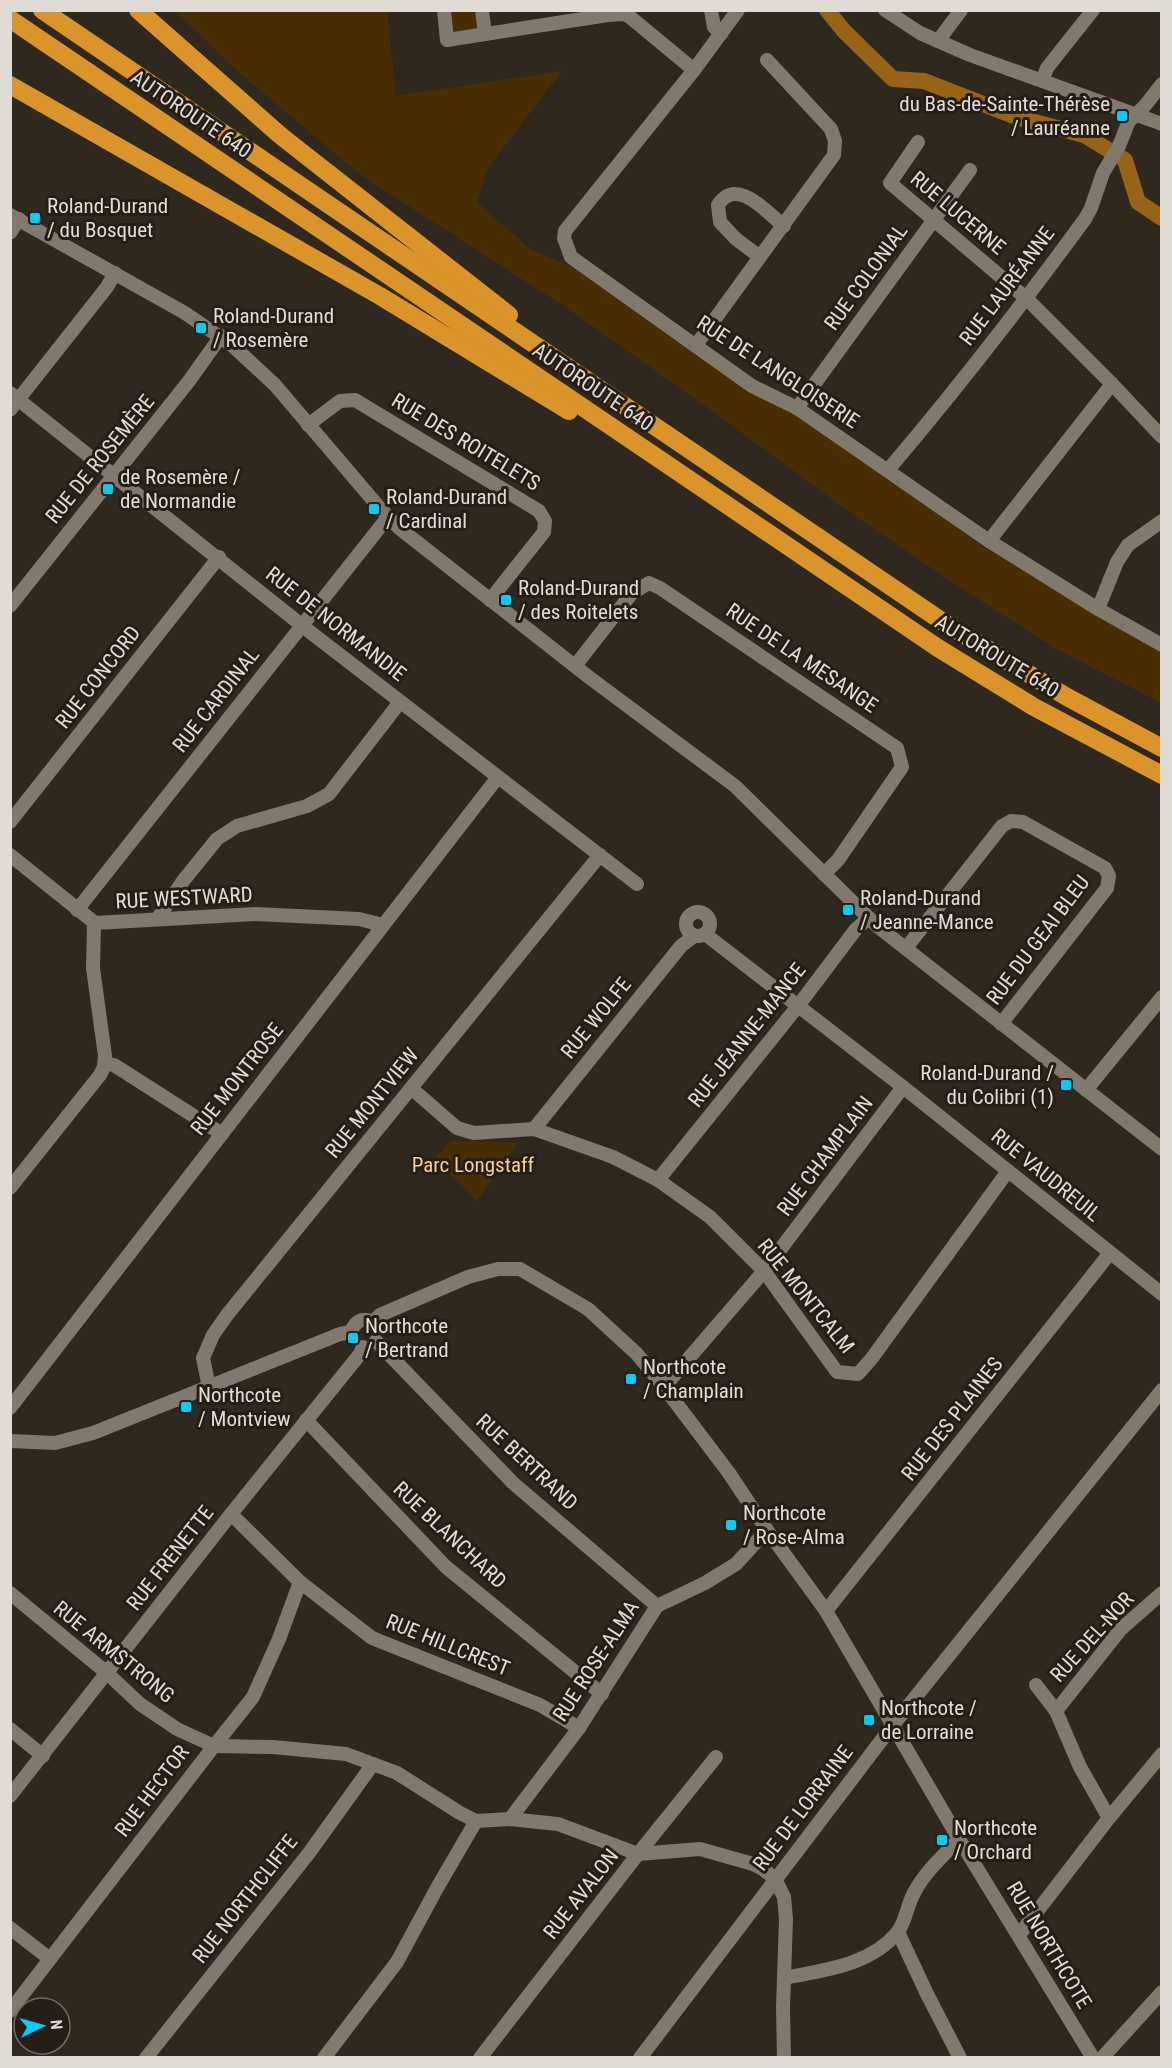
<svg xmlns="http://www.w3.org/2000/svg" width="1172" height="2068" font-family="'Roboto Condensed',sans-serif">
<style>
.green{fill:#492e04}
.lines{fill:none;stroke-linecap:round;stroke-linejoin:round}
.river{stroke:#966414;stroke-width:16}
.minor{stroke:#81786e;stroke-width:14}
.highway{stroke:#da9429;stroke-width:18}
.poi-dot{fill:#05cbf9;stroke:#251e16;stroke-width:2}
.labels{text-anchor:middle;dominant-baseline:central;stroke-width:6;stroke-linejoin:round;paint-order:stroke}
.poi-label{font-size:21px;fill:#e0dbd5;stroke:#251e16;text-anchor:start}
.street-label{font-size:21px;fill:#e0dbd5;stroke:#251e16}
.park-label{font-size:21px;fill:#f8ce99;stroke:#251e16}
</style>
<rect width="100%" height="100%" fill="#2f281f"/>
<!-- green -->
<g class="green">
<polygon points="175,11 387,11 396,96 562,71 487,169 477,202 530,249 589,275 886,475 983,547 1161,649 1161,703 1053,647 952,582 855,516 708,408 564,306 362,176 241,74"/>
<polygon points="451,11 475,11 477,23 476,29 454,31"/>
<polygon points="451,1141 518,1143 477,1201 435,1159"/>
</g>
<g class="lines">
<!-- river -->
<polyline class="river" points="827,10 844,31 893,79 924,81 1019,118 1084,135 1125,160 1138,202 1162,218"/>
<!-- minor -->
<g class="minor">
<polyline points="444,10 447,40 608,15 624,14 630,17 694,70"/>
<polyline points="482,10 485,34"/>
<polyline points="711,10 714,27 721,34"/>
<polyline points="738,10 694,70 565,231 564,238 571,257 752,386 797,408 989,541 1098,609 1162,645"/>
<polyline points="885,10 920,33 970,55 1162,124"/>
<polyline points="938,41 961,10"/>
<polyline points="1042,81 1047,68 1093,10"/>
<polyline points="918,142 890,183 1026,298 1112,384 1162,437"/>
<polyline points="10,215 185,313 233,346 275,385 378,506 399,528 590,678 735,786 877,926 1162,1149"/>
<polyline points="10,233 19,219"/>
<path d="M 760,257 L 736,239 L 720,222 L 718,205 C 737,176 766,212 784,226"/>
<polyline points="696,345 834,155 835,141 831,129 767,60"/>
<polyline points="10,393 314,635 637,884"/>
<polyline points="797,408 970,170"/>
<polyline points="10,410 107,287 115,273"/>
<polyline points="308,425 340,401 355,400 539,511 545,521 544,532 490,600"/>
<path d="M 888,470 C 957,389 1022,305 1085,219 L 1091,208 L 1103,173 L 1119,146 L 1129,121 L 1143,108 L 1162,84"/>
<polyline points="989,541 1112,384"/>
<polyline points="10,606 189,381 221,336"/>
<polyline points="1098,609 1117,562 1128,545 1162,521"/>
<polyline points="575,666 632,593 649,583 660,588 897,748 902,767 838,860 824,874"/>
<polyline points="10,822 219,557"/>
<polyline points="10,855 95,923 255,914 359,919 383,925"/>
<polyline points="77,910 388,517"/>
<circle cx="698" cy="924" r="12"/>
<polyline points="158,918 183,881 217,839 237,826 307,806 329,794 400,702"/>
<polyline points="705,934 903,1087 1162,1294"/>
<polyline points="906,948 1002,826 1011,821 1023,822 1105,868 1109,876 1107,888 1001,1024"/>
<polyline points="105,1063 114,1065 222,1134"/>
<polyline points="411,1088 457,1128 474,1133 534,1129 613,1157 658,1180 710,1217 764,1271 837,1372 858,1374 872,1358 1008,1171"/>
<polyline points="1086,1090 1162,997"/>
<polyline points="534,1129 681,946 694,936"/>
<polyline points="658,1180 798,1006 856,929 869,918"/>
<polyline points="10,1188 100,1075 104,1067 105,1056 93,968 94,923"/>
<polyline points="373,1322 380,1315 468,1277 498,1269 520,1269 588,1309 637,1354 664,1387 729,1473 767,1530 826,1611 959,1839 1093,2058"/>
<path d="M 351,1332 C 355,1321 362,1317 373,1322"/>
<polyline points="376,1341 513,1483 657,1606"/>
<polyline points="209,1387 203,1358 213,1335 227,1315 600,855"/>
<polyline points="664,1387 764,1271 903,1087"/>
<polyline points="10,1408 498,777"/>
<polyline points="306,1420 446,1567 602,1694"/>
<polyline points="10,1441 55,1443 93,1433 340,1334 351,1332"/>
<polyline points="231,1514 300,1582 372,1638 540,1705 579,1728"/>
<polyline points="10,1593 107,1673 140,1704 177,1729 214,1746 273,1747 346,1754 397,1773 460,1813 476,1821 510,1819 558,1824 638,1854 700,1849 753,1864 763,1869 775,1879 784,1897 786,1919 783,2007 784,2058"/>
<polyline points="826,1611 1110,1253"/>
<polyline points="1036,1685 1056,1711 1080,1767 1109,1818"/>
<polyline points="1056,1711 1121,1629 1162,1593"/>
<polyline points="10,1729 43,1756"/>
<polyline points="10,1796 231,1514 360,1354 363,1347"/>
<polyline points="510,1819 579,1728 657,1606 705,1583 736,1564 767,1530"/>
<polyline points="10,1928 50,1959"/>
<polyline points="898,1932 926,1992 960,2058"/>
<polyline points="1019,1935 1109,1818 1162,1754"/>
<path d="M 784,1978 C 823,1970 869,1966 897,1933 C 906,1922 907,1904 915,1891 C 926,1871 944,1855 959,1839"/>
<polyline points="10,2011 214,1746 253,1697 279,1639 300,1582"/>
<polyline points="146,2058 309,1853 373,1764"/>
<polyline points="324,2058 397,1962 437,1888 476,1821"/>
<polyline points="480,2058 638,1854 716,1757"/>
<polyline points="640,2058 893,1725 1162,1390"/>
<polyline points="1102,2058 1162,1992"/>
</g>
<!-- highway -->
<g class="highway">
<polyline points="42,10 946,624 1067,697 1162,748"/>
<polyline points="138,10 281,136 509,315"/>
<polyline points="10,19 938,648 1034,707 1162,775"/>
<polyline points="10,85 380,296 569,411"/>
</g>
</g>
<!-- markers -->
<g class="poi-dot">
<rect x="1116" y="110" width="12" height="12" rx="3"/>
<rect x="29" y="212" width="12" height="12" rx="3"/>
<rect x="195" y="322" width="12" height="12" rx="3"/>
<rect x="102" y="483" width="12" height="12" rx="3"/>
<rect x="368" y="503" width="12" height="12" rx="3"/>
<rect x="500" y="594" width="12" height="12" rx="3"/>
<rect x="842" y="904" width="12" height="12" rx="3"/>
<rect x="1060" y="1079" width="12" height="12" rx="3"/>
<rect x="347" y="1332" width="12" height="12" rx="3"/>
<rect x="625" y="1373" width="12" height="12" rx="3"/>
<rect x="180" y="1401" width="12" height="12" rx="3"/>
<rect x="725" y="1519" width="12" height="12" rx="3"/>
<rect x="863" y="1714" width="12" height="12" rx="3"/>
<rect x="936" y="1834" width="12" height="12" rx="3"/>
</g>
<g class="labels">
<!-- poi labels -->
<g class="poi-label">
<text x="1110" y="104" text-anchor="end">du Bas-de-Sainte-Thérèse<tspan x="1110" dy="24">/ Lauréanne</tspan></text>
<text x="47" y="206">Roland-Durand<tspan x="47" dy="24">/ du Bosquet</tspan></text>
<text x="213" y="316">Roland-Durand<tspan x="213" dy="24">/ Rosemère</tspan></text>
<text x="120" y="477">de Rosemère /<tspan x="120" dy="24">de Normandie</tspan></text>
<text x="386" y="497">Roland-Durand<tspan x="386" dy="24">/ Cardinal</tspan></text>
<text x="518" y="588">Roland-Durand<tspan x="518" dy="24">/ des Roitelets</tspan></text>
<text x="860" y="898">Roland-Durand<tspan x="860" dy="24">/ Jeanne-Mance</tspan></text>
<text x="1054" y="1073" text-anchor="end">Roland-Durand /<tspan x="1054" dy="24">du Colibri (1)</tspan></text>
<text x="365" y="1326">Northcote<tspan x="365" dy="24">/ Bertrand</tspan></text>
<text x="643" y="1367">Northcote<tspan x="643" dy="24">/ Champlain</tspan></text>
<text x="198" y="1395">Northcote<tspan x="198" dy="24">/ Montview</tspan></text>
<text x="743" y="1513">Northcote<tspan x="743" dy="24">/ Rose-Alma</tspan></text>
<text x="881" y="1708">Northcote /<tspan x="881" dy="24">de Lorraine</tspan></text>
<text x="954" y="1828">Northcote<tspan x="954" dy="24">/ Orchard</tspan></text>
</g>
<!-- street labels -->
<g class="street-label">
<text transform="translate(191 114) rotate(34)">AUTOROUTE 640</text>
<text transform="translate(958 213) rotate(40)">RUE LUCERNE</text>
<text transform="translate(866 277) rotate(-54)">RUE COLONIAL</text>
<text transform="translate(1007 286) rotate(-53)">RUE LAURÉANNE</text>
<text transform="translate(778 372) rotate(33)">RUE DE LANGLOISERIE</text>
<text transform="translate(593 387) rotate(34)">AUTOROUTE 640</text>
<text transform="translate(466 442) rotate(31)">RUE DES ROITELETS</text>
<text transform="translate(100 459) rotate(-51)">RUE DE ROSEMÈRE</text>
<text transform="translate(336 624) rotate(38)">RUE DE NORMANDIE</text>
<text transform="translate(997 656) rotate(31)">AUTOROUTE 640</text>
<text transform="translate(802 658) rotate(34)">RUE DE LA MESANGE</text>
<text transform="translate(98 677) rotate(-52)">RUE CONCORD</text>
<text transform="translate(216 700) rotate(-52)">RUE CARDINAL</text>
<text transform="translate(184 898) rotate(-3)">RUE WESTWARD</text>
<text transform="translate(1038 940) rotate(-53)">RUE DU GEAI BLEU</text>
<text transform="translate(596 1018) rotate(-51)">RUE WOLFE</text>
<text transform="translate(747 1035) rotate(-52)">RUE JEANNE-MANCE</text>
<text transform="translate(237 1079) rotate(-52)">RUE MONTROSE</text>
<text transform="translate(372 1103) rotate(-51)">RUE MONTVIEW</text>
<text transform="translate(825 1156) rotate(-53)">RUE CHAMPLAIN</text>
<text transform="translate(1046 1175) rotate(39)">RUE VAUDREUIL</text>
<text transform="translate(806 1296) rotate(51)">RUE MONTCALM</text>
<text transform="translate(952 1419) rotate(-52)">RUE DES PLAINES</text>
<text transform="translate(527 1462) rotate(43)">RUE BERTRAND</text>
<text transform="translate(450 1535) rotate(43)">RUE BLANCHARD</text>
<text transform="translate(170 1558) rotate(-52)">RUE FRENETTE</text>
<text transform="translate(1092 1637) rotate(-48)">RUE DEL-NOR</text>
<text transform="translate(448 1645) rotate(22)">RUE HILLCREST</text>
<text transform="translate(114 1652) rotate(39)">RUE ARMSTRONG</text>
<text transform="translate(596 1661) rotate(-57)">RUE ROSE-ALMA</text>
<text transform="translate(152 1791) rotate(-53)">RUE HECTOR</text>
<text transform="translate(803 1808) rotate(-53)">RUE DE LORRAINE</text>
<text transform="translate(581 1894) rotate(-52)">RUE AVALON</text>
<text transform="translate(245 1899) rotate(-52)">RUE NORTHCLIFFE</text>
<text transform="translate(1049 1945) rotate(59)">RUE NORTHCOTE</text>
</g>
<!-- park labels -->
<g class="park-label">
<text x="473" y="1165">Parc Longstaff</text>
</g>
</g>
<!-- border -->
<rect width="1172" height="2068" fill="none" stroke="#e0dbd5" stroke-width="24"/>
<!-- north arrow -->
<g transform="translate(42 2026) rotate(85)"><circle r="28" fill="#251e16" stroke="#706a62" stroke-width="1.5"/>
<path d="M0-4.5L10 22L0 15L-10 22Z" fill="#05cbf9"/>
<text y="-9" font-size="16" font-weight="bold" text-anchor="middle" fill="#e0dbd5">N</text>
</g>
</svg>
